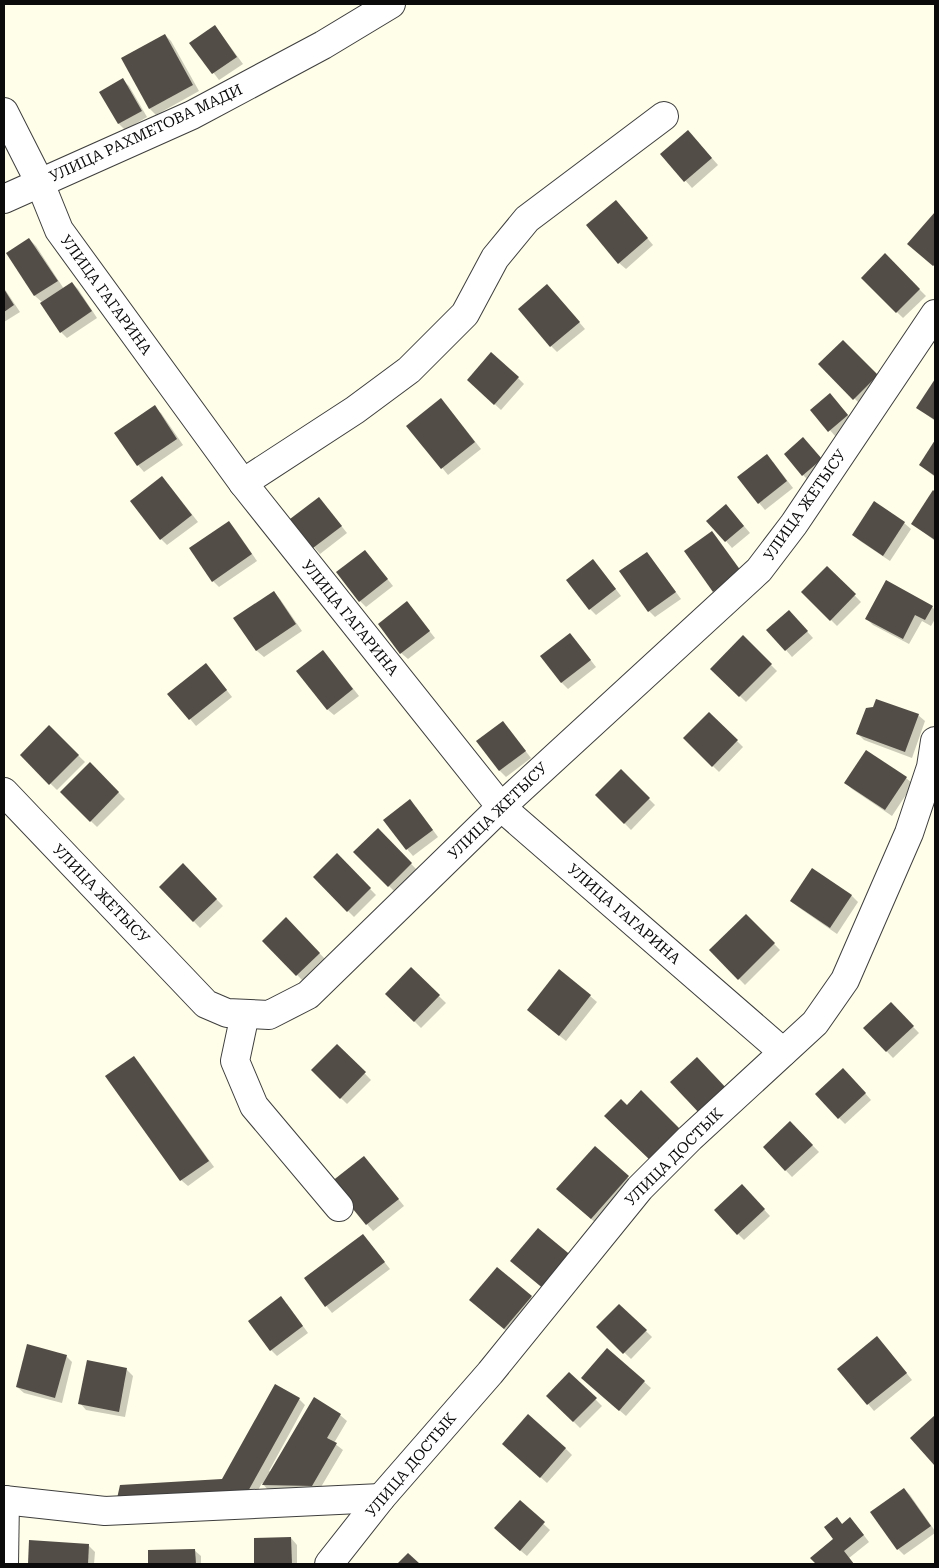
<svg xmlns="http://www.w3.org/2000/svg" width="939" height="1568" font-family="'Roboto Serif',serif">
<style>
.shadow{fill:#0003}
.building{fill:#534d47}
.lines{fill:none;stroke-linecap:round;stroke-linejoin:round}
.minor-casing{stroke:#3e3e3e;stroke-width:30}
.minor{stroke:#fff;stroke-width:28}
.labels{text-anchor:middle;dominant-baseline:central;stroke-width:5;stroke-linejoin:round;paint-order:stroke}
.street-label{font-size:15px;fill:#0b0b0b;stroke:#fff}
</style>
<rect width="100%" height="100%" fill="#fffee8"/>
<!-- shadow -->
<g class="shadow">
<polygon points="215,26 243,64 219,80 191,43"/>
<polygon points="165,35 171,41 199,91 156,115 150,109 122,58"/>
<polygon points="123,80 129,86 147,117 125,130 119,124 101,92"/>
<polygon points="694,138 718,165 692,188 662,154"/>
<polygon points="622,208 653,245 626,269 619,263"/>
<polygon points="935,214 935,267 909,244"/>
<polygon points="29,239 36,246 64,289 72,283 78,289 97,318 67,338 61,332 43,303 35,296 8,253"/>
<polygon points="885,255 926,296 903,318 862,278"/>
<polygon points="547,285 585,329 557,352 551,346"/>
<polygon points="4,288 20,312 4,322"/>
<polygon points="843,342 883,382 861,405 820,364"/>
<polygon points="518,378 524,384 501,410 475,386"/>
<polygon points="935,381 935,421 918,408"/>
<polygon points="836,401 854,422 836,437 812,410"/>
<polygon points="447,406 481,449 448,475 408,426"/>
<polygon points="154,407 161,413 183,445 144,472 138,465"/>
<polygon points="803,439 827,466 809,481 803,475"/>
<polygon points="935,442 935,477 920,465"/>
<polygon points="773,462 793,488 765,510 759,503"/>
<polygon points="168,484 198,522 167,545 161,539"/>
<polygon points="934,492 935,493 935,541 913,524"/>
<polygon points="319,498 347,533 320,554 314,547"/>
<polygon points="732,512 750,533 732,548 726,541"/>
<polygon points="229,522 235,529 257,561 219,587 213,581"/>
<polygon points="904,523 911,529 890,561 860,541 853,535"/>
<polygon points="365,551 393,586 366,607 360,601"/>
<polygon points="647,553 681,599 655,617 649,611"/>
<polygon points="599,567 621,596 596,615 590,609"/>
<polygon points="827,567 861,602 837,626 803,592"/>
<polygon points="273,592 280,599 302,631 264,657 257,651 235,619"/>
<polygon points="407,603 435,638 408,659 401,653"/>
<polygon points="932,607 935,610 935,619 931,626 922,621 909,644 873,625 867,619"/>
<polygon points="795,618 813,638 792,657 786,650"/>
<polygon points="743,637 777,671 746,702 712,669"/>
<polygon points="576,641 596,667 568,689 561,682"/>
<polygon points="329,658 359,696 334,715 327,709"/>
<polygon points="212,671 232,697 196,726 169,694"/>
<polygon points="709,713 743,747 719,772 684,738"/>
<polygon points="918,715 925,721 912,758 864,740 858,734"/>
<polygon points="503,722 531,758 506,777 499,770"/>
<polygon points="49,727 85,762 57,790 21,755"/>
<polygon points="90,764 125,799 97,827 61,792"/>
<polygon points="621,771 655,805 631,830 597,795"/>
<polygon points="906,778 913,784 892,816 852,789 846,783"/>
<polygon points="416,807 438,837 413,856 407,849"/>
<polygon points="378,830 417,870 395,892 355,852"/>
<polygon points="337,855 376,895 354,917 314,877"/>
<polygon points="183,865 223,906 200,928 161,887"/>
<polygon points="812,869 852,896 858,902 837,934 798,907 791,901"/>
<polygon points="746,915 780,950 745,985 711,950"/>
<polygon points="286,919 326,960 303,981 264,941"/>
<polygon points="411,969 446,1003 421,1028 387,994"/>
<polygon points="590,996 597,1002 566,1041 528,1010"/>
<polygon points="891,1004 919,1033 893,1058 865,1028"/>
<polygon points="337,1045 371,1080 347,1104 312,1070"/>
<polygon points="134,1057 140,1064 214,1167 188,1186 181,1180 107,1077"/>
<polygon points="850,1076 871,1100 845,1124 839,1118"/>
<polygon points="790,1122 819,1152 792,1177 764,1147"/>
<polygon points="595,1148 634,1184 598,1225 564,1195"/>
<polygon points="370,1164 404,1206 373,1231 367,1224"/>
<polygon points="748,1192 770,1216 744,1240 738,1234"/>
<polygon points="363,1235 390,1269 332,1313 305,1279"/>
<polygon points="531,1297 537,1303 511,1335 477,1306"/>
<polygon points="287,1304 308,1333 277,1356 271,1350"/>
<polygon points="619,1305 652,1337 631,1359 598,1327"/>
<polygon points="883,1344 912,1380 874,1411 839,1369"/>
<polygon points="607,1349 651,1388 626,1416 589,1384"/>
<polygon points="66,1356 72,1362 62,1403 24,1393 17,1387"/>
<polygon points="126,1369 133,1376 125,1417 86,1410 80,1403"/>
<polygon points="569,1373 602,1406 580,1428 548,1396"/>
<polygon points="299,1399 305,1405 269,1471 271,1472 314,1399 340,1415 347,1421 334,1443 343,1450 318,1492 269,1491 262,1483 248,1508 223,1480"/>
<polygon points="565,1448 572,1455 547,1483 510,1450"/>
<polygon points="904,1489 910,1495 935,1531 935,1533 904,1555 898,1549"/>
<polygon points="520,1502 550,1530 527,1556 502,1535"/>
<polygon points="837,1519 843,1525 856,1525 869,1542 849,1558 854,1564 817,1564 812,1558 835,1540"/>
<polygon points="291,1538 297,1545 297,1564 256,1564 255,1539"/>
<polygon points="30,1542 88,1545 95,1552 94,1564 29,1564"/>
<polygon points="194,1550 201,1556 201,1564 149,1564 149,1551"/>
</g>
<!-- building -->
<g class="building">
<polygon points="215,25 237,57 212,74 189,43"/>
<polygon points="165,34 193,85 149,109 121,58"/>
<polygon points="123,78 142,111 118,124 99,92"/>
<polygon points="688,130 712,158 684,182 660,154"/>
<polygon points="616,200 648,238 618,264 586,225"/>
<polygon points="935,212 935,264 933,266 907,244"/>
<polygon points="29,238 58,281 34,296 6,253"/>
<polygon points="885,253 920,289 896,313 861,278"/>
<polygon points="72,282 92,311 60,333 40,303"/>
<polygon points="547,284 580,322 550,347 518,309"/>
<polygon points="4,289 14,305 4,312"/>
<polygon points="843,340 878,375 853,400 818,364"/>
<polygon points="491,352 519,377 494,405 467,380"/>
<polygon points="935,379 935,420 916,408"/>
<polygon points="830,393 848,415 828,432 810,410"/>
<polygon points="441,398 475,442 441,469 406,426"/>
<polygon points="155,405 177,439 137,466 114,433"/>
<polygon points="803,437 822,459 802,476 784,454"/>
<polygon points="935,440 935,476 919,465"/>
<polygon points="767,454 787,481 758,504 737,477"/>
<polygon points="162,476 192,515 160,540 130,501"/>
<polygon points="933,490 935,492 935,540 911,524"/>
<polygon points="319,497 342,526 313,548 290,519"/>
<polygon points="874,501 905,522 883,556 852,535"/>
<polygon points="726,504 744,526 725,542 706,521"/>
<polygon points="229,521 252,554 212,582 189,548"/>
<polygon points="712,531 741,571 713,592 684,551"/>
<polygon points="365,550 388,579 359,602 336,572"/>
<polygon points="647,552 676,592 648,612 619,571"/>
<polygon points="593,559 616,589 589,610 566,580"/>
<polygon points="827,566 856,594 830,621 801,592"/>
<polygon points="886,580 933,606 925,620 915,615 903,639 865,619"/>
<polygon points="274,591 296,624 256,651 233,618"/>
<polygon points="407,601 430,631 400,654 378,624"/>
<polygon points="789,610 808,631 785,651 766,630"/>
<polygon points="570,633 591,660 561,683 540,656"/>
<polygon points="743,635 772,664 739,697 710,669"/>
<polygon points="323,650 353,689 327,710 296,671"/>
<polygon points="206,663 227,690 189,720 167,694"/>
<polygon points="876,699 919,714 905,752 856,734 866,708 873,707"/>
<polygon points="709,712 738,740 712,767 683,738"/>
<polygon points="503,721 526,751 499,771 476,741"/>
<polygon points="49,725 79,755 49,785 20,755"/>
<polygon points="866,750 907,777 885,810 844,783"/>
<polygon points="90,762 119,792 90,822 60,792"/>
<polygon points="621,769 650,798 624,824 595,795"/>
<polygon points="410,799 433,830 406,850 383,820"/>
<polygon points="378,828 412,863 388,887 353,852"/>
<polygon points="337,853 371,888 347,912 313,877"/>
<polygon points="183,863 217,899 193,922 159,887"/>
<polygon points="812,868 852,895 830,928 790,901"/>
<polygon points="746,914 775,943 738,980 709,950"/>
<polygon points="286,917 320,953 296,976 262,941"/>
<polygon points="411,967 440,995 414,1022 385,994"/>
<polygon points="559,969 591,995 559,1036 527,1010"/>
<polygon points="891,1002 914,1026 886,1052 863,1028"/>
<polygon points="337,1044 366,1072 340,1099 311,1070"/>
<polygon points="134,1056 209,1161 180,1181 105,1076"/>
<polygon points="697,1057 728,1090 701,1115 670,1082"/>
<polygon points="843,1068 866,1093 838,1119 815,1094"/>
<polygon points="641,1090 681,1130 651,1161 604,1116 621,1099 627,1105"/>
<polygon points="790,1121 813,1145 785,1171 763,1147"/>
<polygon points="595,1146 629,1176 591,1219 556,1189"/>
<polygon points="364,1156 399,1199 366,1225 331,1182"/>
<polygon points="742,1184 765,1209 737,1235 714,1210"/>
<polygon points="538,1228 573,1257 545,1290 510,1261"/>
<polygon points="363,1234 385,1262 325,1307 304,1278"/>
<polygon points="497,1267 532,1296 504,1329 469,1300"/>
<polygon points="281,1296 303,1326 270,1351 248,1321"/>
<polygon points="619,1304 647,1330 623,1354 596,1327"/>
<polygon points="877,1336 907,1373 867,1405 837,1369"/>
<polygon points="27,1344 67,1355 55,1398 16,1387"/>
<polygon points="607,1348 645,1381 619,1411 581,1378"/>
<polygon points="87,1360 127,1368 119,1412 78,1404"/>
<polygon points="569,1372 597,1398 573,1422 546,1396"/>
<polygon points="275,1384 300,1398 242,1502 114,1512 120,1485 222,1479"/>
<polygon points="314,1397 341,1414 327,1438 337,1443 312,1486 262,1485"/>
<polygon points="528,1414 566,1448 540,1478 502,1444"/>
<polygon points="935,1415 935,1466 910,1438"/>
<polygon points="904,1488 931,1526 897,1550 870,1512"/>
<polygon points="520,1500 545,1522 520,1551 494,1528"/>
<polygon points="837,1517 842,1524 850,1517 864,1535 844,1551 854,1564 816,1564 810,1558 833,1539 824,1527"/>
<polygon points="291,1537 292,1564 254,1564 254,1538"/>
<polygon points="29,1540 89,1544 88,1564 28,1564"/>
<polygon points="195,1549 196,1564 148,1564 148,1550"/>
<polygon points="408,1553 420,1564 397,1564"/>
</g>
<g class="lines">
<defs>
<g id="minor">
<polyline points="4,112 40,183 59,230 243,483 501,807 783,1052"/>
<polyline points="4,199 192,115 323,45 391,4"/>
<polyline points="243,483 355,410 409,370 465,314 495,258 527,219 664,116"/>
<polyline points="4,792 206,1004 227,1013 269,1015 308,995 501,807 759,570 794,524 935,314"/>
<polyline points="245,1014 235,1061 254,1106 339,1207"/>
<polyline points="4,1500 105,1511 381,1498"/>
<polyline points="4,1564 5,1500"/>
<polyline points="329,1564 381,1498 490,1373 640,1188 690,1138 815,1023 845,980 909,833 931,767 935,741"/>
</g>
</defs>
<!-- minor casing -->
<use href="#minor" class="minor-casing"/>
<!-- minor -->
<use href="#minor" class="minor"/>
</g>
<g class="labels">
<!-- street labels -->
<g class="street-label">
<text transform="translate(146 133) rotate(-25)">УЛИЦА РАХМЕТОВА МАДИ</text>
<text transform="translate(106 295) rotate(54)">УЛИЦА ГАГАРИНА</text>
<text transform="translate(805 505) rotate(-55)">УЛИЦА ЖЕТЫСУ</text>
<text transform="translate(350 618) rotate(51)">УЛИЦА ГАГАРИНА</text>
<text transform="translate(498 811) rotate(-44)">УЛИЦА ЖЕТЫСУ</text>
<text transform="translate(101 894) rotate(46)">УЛИЦА ЖЕТЫСУ</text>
<text transform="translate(624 914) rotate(41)">УЛИЦА ГАГАРИНА</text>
<text transform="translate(674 1157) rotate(-45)">УЛИЦА ДОСТЫК</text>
<text transform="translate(411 1465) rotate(-50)">УЛИЦА ДОСТЫК</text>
</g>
</g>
<!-- border -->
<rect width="939" height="1568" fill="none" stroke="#0b0b0b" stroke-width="10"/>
</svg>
